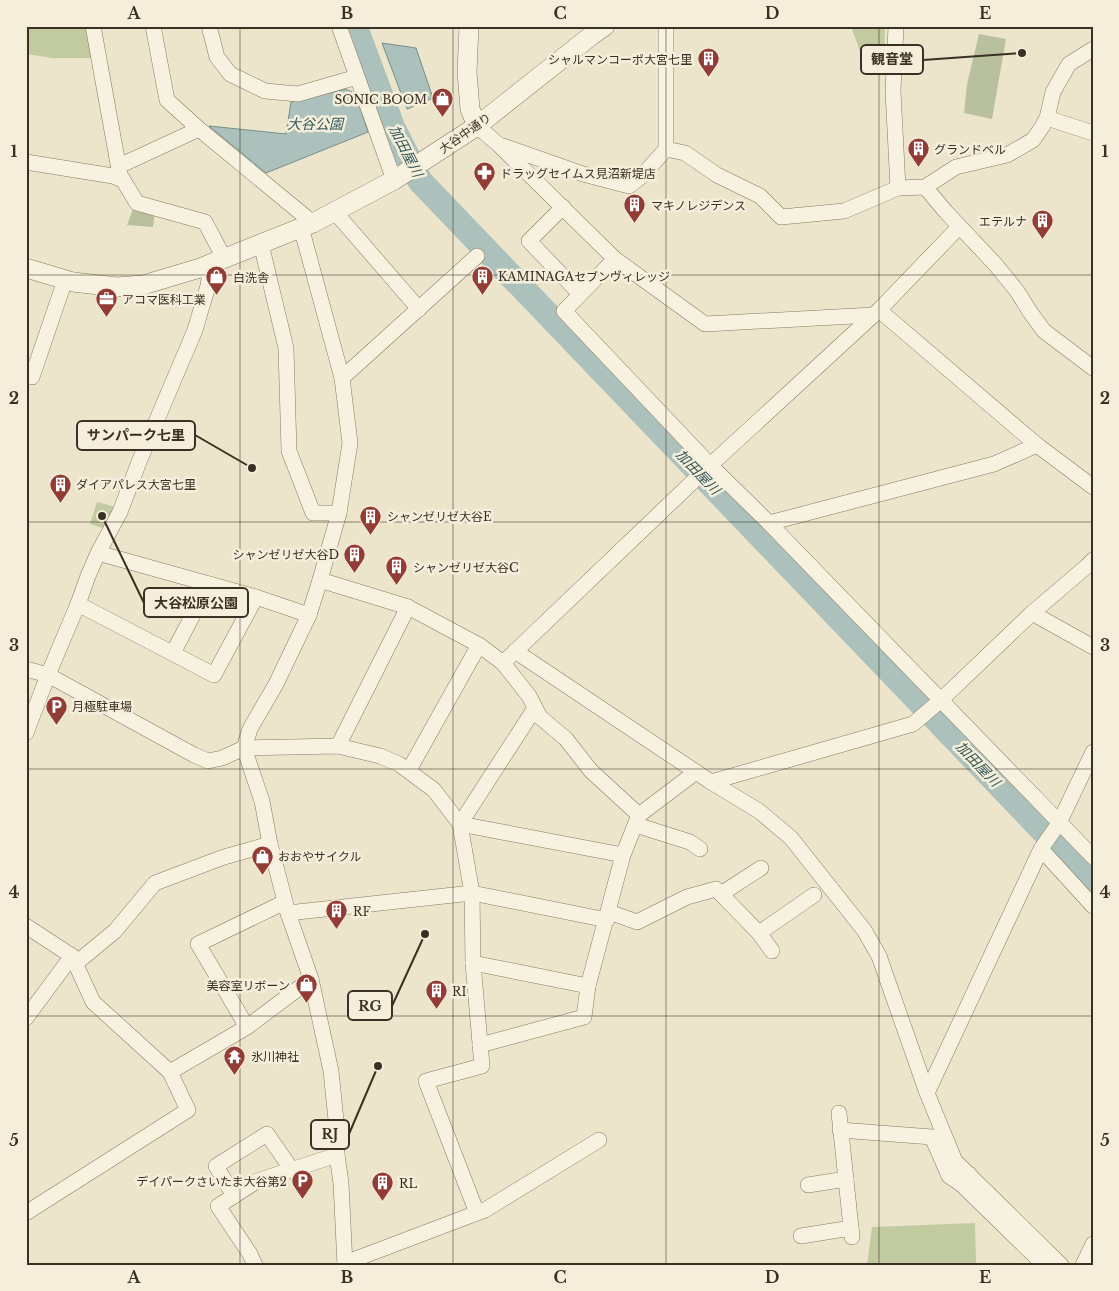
<svg xmlns="http://www.w3.org/2000/svg" width="1119" height="1291" font-family="'Libre Baskerville','Noto Sans JP',serif">
<style>
.green{fill:#c2caa0}
.cemetery{fill:#b9c09e}
.water{fill:#acc1bc;stroke:#728f8a}
.lines{fill:none;stroke-linecap:round;stroke-linejoin:round}
.river{stroke:#acc1bc;stroke-width:25}
.minor-casing{stroke:#887861;stroke-width:16}
.tertiary-casing{stroke:#887861;stroke-width:20}
.minor{stroke:#f7f2df;stroke-width:15}
.tertiary{stroke:#f7f2df;stroke-width:19}
.grid{fill:none;stroke:#3a3023;stroke-width:1;stroke-opacity:0.55}
.labels{text-anchor:middle;dominant-baseline:central;stroke-width:5;stroke-linejoin:round;paint-order:stroke}
.poi-label{font-size:12px;fill:#3a3023;stroke:#f4eedb;text-anchor:start}
.street-label{font-size:12px;fill:#3a3023;stroke:#f4eedb}
.water-label{font-size:14px;font-style:italic;fill:#335858;stroke:#f4eedb}
.leader{fill:none;stroke:#3a3023;stroke-width:2}
.callout-dot{fill:#3a3023;stroke:#f4eedb;stroke-width:2}
.callout{fill:#f4eedb;stroke:#3a3023;stroke-width:2}
.callout-label{font-size:14px;text-anchor:middle;font-weight:bold;fill:#3a3023}
.neatline{fill:none;stroke:#3a3023;stroke-width:2}
.grid-label{font-size:16px;text-anchor:middle;font-weight:bold;fill:#3a3023}
</style>
<rect width="100%" height="100%" fill="#ece5cc"/>
<!-- green -->
<g class="green">
<polygon points="26,26 90,26 92,58 52,58 26,54"/>
<polygon points="851,26 885,26 884,68 868,74"/>
<polygon points="97,502 115,507 106,529 90,524"/>
<polygon points="975,1223 976,1265 867,1265 872,1227"/>
</g>
<!-- cemetery -->
<g class="cemetery">
<polygon points="979,34 1006,39 992,119 964,113 967,84"/>
<polygon points="134,206 155,212 153,227 127,225"/>
</g>
<!-- water -->
<g class="water">
<polygon points="382,43 416,48 433,98 407,109"/>
<polygon points="346,89 356,94 368,132 266,173 209,126 286,134 291,102"/>
</g>
<g class="lines">
<!-- river -->
<polyline class="river" points="355,26 393,128 420,181 1093,883"/>
<defs>
<g id="minor">
<polyline points="93,26 120,175 137,203 205,222 224,258"/>
<polyline points="153,26 167,100 199,129 313,223"/>
<polyline points="209,26 217,57 230,74 265,91 298,94 357,77"/>
<polyline points="339,26 394,180"/>
<polyline points="896,26 893,91 898,188"/>
<polyline points="1047,118 1093,133"/>
<polyline points="477,126 499,145 615,259 705,324 873,315"/>
<polyline points="503,146 583,174 629,186 642,176 666,149 666,26"/>
<polyline points="666,149 685,153 717,175 760,196 781,217 844,211 898,188 925,187 956,167 1007,155 1033,140 1042,127 1047,118 1053,92 1069,64 1093,49"/>
<polyline points="26,162 113,176 123,180"/>
<polyline points="119,166 199,129"/>
<polyline points="925,187 946,212 995,264 1017,291 1030,312 1044,331 1093,368"/>
<polyline points="563,207 529,241 580,294"/>
<polyline points="334,211 419,309"/>
<polyline points="301,227 342,378 350,443 339,513 320,580 309,615 276,684 250,729 244,748 262,801 270,844 288,913 311,979 331,1071 336,1120 337,1155 341,1183 345,1265"/>
<polyline points="261,244 286,348 289,451 313,513 339,513"/>
<polyline points="615,259 564,311 710,465 769,523 1093,857"/>
<polyline points="879,310 1037,445 1093,487"/>
<polyline points="26,375 32,377 65,280"/>
<polyline points="342,378 477,256"/>
<polyline points="769,523 994,464 1037,445"/>
<polyline points="98,553 256,597 309,615"/>
<polyline points="320,580 408,607 479,645"/>
<polyline points="78,604 214,675 256,597"/>
<polyline points="1032,613 1093,647"/>
<polyline points="515,651 711,782 759,811 791,838 864,930 879,956 927,1093 955,1161 1061,1265"/>
<polyline points="173,653 209,584"/>
<polyline points="503,663 529,696 540,717 566,739 591,771 639,815 623,855 460,824 535,708"/>
<polyline points="26,669 48,675 194,755 208,761 222,758 244,748 338,746 380,756 399,764 434,790 460,824 472,893 473,963 482,1066 426,1081 477,1213 345,1263"/>
<polyline points="26,733 48,675 78,604 88,576 98,553 120,512 139,462 195,330 208,286 211,263"/>
<polyline points="338,746 408,607"/>
<polyline points="409,770 479,645 503,663 705,470 879,310 959,227"/>
<polyline points="711,782 913,724 941,700 1032,613 1086,567 1093,560"/>
<polyline points="639,815 696,772"/>
<polyline points="636,825 690,842 700,849"/>
<polyline points="1041,849 1093,906"/>
<polyline points="721,894 761,868"/>
<polyline points="609,912 637,922 687,897 716,889 759,933 772,951"/>
<polyline points="288,913 472,893 607,920"/>
<polyline points="26,926 72,956 93,1002 170,1072"/>
<polyline points="759,933 814,895"/>
<polyline points="473,963 588,986"/>
<polyline points="75,964 115,931 155,883 224,857 270,844"/>
<polyline points="26,1018 72,956"/>
<polyline points="247,1027 198,944 285,902"/>
<polyline points="480,1045 584,1017 588,986 623,855"/>
<polyline points="927,1093 1041,849 1059,823 1093,752"/>
<polyline points="839,1113 852,1237"/>
<polyline points="840,1130 932,1137 949,1176 961,1184 969,1174"/>
<polyline points="961,1184 1044,1265"/>
<polyline points="808,1185 846,1179"/>
<polyline points="234,1196 216,1166 267,1134 292,1170"/>
<polyline points="26,1213 188,1110 170,1072 247,1027 311,979"/>
<polyline points="477,1213 485,1210 599,1140"/>
<polyline points="801,1236 851,1228"/>
<polyline points="255,1265 250,1254 218,1206 257,1181 337,1155"/>
<polyline points="1083,1265 1093,1244"/>
</g>
<g id="tertiary">
<polyline points="469,26 467,72 470,109 477,126"/>
<polyline points="26,268 73,282 117,287 143,285 200,268 313,223 394,180 477,126 592,35 605,26"/>
</g>
</defs>
<!-- minor casing -->
<use href="#minor" class="minor-casing"/>
<!-- tertiary casing -->
<use href="#tertiary" class="tertiary-casing"/>
<!-- minor -->
<use href="#minor" class="minor"/>
<!-- tertiary -->
<use href="#tertiary" class="tertiary"/>
</g>
<!-- grid -->
<path class="grid" d="M 240,26 L 240,1265M 453,26 L 453,1265M 666,26 L 666,1265M 879,26 L 879,1265M 26,275 L 1093,275M 26,522 L 1093,522M 26,769 L 1093,769M 26,1016 L 1093,1016"/>
<!-- icons -->
<defs>
<symbol id="building-pin" viewBox="-11 -11 22 30"><path d="M0 17L-7.5 6A9.5 9.5 0 1 1 7.5 6Z" fill="#933b35" stroke="#f4eedb"/><path d="M-4-6H4V6H1V3H-1V6H-4ZM-2.5-4.3h1.7v1.8h-1.7ZM.8-4.3h1.7v1.8H.8ZM-2.5-1h1.7V.8h-1.7ZM.8-1h1.7V.8H.8Z" fill="#fff"/></symbol>
<symbol id="shop-pin" viewBox="-11 -11 22 30"><path d="M0 17L-7.5 6A9.5 9.5 0 1 1 7.5 6Z" fill="#933b35" stroke="#f4eedb"/><path d="M-5-2.5h2.3a2.7 3.5 0 0 1 5.4 0H5L5.5 6h-11ZM-1.5-2.5h3a1.5 2.3 0 0 0-3 0Z" fill="#fff"/></symbol>
<symbol id="pharmacy-pin" viewBox="-11 -11 22 30"><path d="M0 17L-7.5 6A9.5 9.5 0 1 1 7.5 6Z" fill="#933b35" stroke="#f4eedb"/><path d="M-2-6h4v4h4v4h-4v4h-4v-4h-4v-4h4Z" fill="#fff"/></symbol>
<symbol id="office-pin" viewBox="-11 -11 22 30"><path d="M0 17L-7.5 6A9.5 9.5 0 1 1 7.5 6Z" fill="#933b35" stroke="#f4eedb"/><path d="M-6-3h4V-5.5h4V-3h4V5H-6ZM-1-4.5V-3h2v-1.5ZM-6 0V1H6V0Z" fill="#fff"/></symbol>
<symbol id="parking-pin" viewBox="-11 -11 22 30"><path d="M0 17L-7.5 6A9.5 9.5 0 1 1 7.5 6Z" fill="#933b35" stroke="#f4eedb"/><path d="M-3.5-5.5H1a3.5 3.5 0 0 1 0 7H-1V5.5H-3.5ZM-1-3.4V-.6H.8a1.4 1.4 0 0 0 0-2.8Z" fill="#fff"/></symbol>
<symbol id="temple-pin" viewBox="-11 -11 22 30"><path d="M0 17L-7.5 6A9.5 9.5 0 1 1 7.5 6Z" fill="#933b35" stroke="#f4eedb"/><path d="M0-6L5-2H3V0L6.5 2.5H4V6H1.5V3h-3V6H-4V2.5H-6.5L-3 0V-2H-5Z" fill="#fff"/></symbol>
</defs>
<g fill-rule="evenodd">
<use href="#building-pin" x="696" y="46" width="25" height="34"/>
<use href="#shop-pin" x="430" y="86" width="25" height="34"/>
<use href="#building-pin" x="906" y="136" width="25" height="34"/>
<use href="#pharmacy-pin" x="472" y="160" width="25" height="34"/>
<use href="#building-pin" x="622" y="192" width="25" height="34"/>
<use href="#building-pin" x="1030" y="208" width="25" height="34"/>
<use href="#building-pin" x="470" y="264" width="25" height="34"/>
<use href="#shop-pin" x="204" y="264" width="25" height="34"/>
<use href="#office-pin" x="94" y="286" width="25" height="34"/>
<use href="#building-pin" x="48" y="472" width="25" height="34"/>
<use href="#building-pin" x="358" y="504" width="25" height="34"/>
<use href="#building-pin" x="342" y="542" width="25" height="34"/>
<use href="#building-pin" x="384" y="554" width="25" height="34"/>
<use href="#parking-pin" x="44" y="694" width="25" height="34"/>
<use href="#shop-pin" x="250" y="844" width="25" height="34"/>
<use href="#building-pin" x="324" y="898" width="25" height="34"/>
<use href="#shop-pin" x="294" y="972" width="25" height="34"/>
<use href="#building-pin" x="424" y="978" width="25" height="34"/>
<use href="#temple-pin" x="222" y="1044" width="25" height="34"/>
<use href="#parking-pin" x="290" y="1168" width="25" height="34"/>
<use href="#building-pin" x="370" y="1170" width="25" height="34"/>
</g>
<g class="labels">
<!-- poi labels -->
<g class="poi-label">
<text x="692" y="59" text-anchor="end">シャルマンコーポ大宮七里</text>
<text x="427" y="99" text-anchor="end">SONIC BOOM</text>
<text x="934" y="149">グランドベル</text>
<text x="500" y="173">ドラッグセイムス見沼新堤店</text>
<text x="651" y="205">マキノレジデンス</text>
<text x="1027" y="221" text-anchor="end">エテルナ</text>
<text x="498" y="276">KAMINAGAセブンヴィレッジ</text>
<text x="233" y="277">白洗舎</text>
<text x="122" y="299">アコマ医科工業</text>
<text x="76" y="484">ダイアパレス大宮七里</text>
<text x="387" y="516">シャンゼリゼ大谷E</text>
<text x="339" y="554" text-anchor="end">シャンゼリゼ大谷D</text>
<text x="413" y="567">シャンゼリゼ大谷C</text>
<text x="72" y="706">月極駐車場</text>
<text x="278" y="856">おおやサイクル</text>
<text x="353" y="911">RF</text>
<text x="290" y="985" text-anchor="end">美容室リボーン</text>
<text x="452" y="991">RI</text>
<text x="251" y="1056">氷川神社</text>
<text x="287" y="1181" text-anchor="end">デイパークさいたま大谷第2</text>
<text x="399" y="1183">RL</text>
</g>
<!-- street labels -->
<g class="street-label">
<text transform="translate(465 133) rotate(-35)">大谷中通り</text>
</g>
<!-- water labels -->
<g class="water-label">
<text x="315" y="124">大谷公園</text>
<text transform="translate(406 151) rotate(63)">加田屋川</text>
<text transform="translate(698 472) rotate(46)">加田屋川</text>
<text transform="translate(978 764) rotate(46)">加田屋川</text>
</g>
</g>
<!-- callouts -->
<path class="leader" d="M1022 53L923 60M252 468L195 435M102 516L144 603M425 934L392 1006M378 1066L349 1134"/>
<g class="callout-dot">
<circle cx="1022" cy="53" r="5"/>
<circle cx="252" cy="468" r="5"/>
<circle cx="102" cy="516" r="5"/>
<circle cx="425" cy="934" r="5"/>
<circle cx="378" cy="1066" r="5"/>
</g>
<g class="callout">
<rect x="861" y="45" width="62" height="29" rx="5"/>
<rect x="77" y="421" width="118" height="29" rx="5"/>
<rect x="144" y="588" width="104" height="29" rx="5"/>
<rect x="348" y="991" width="44" height="29" rx="5"/>
<rect x="311" y="1120" width="38" height="29" rx="5"/>
</g>
<g class="callout-label">
<text x="892" y="64">観音堂</text>
<text x="136" y="440">サンパーク七里</text>
<text x="196" y="608">大谷松原公園</text>
<text x="370" y="1011">RG</text>
<text x="330" y="1139">RJ</text>
</g>
<!-- border -->
<rect width="1119" height="1291" fill="none" stroke="#f4eedb" stroke-width="55"/>
<rect x="28" y="28" width="1064" height="1236" class="neatline"/>
<g class="grid-label">
<text x="134" y="19">A</text>
<text x="347" y="19">B</text>
<text x="560" y="19">C</text>
<text x="772" y="19">D</text>
<text x="985" y="19">E</text>
<text x="14" y="157">1</text>
<text x="1105" y="157">1</text>
<text x="14" y="404">2</text>
<text x="1105" y="404">2</text>
<text x="14" y="651">3</text>
<text x="1105" y="651">3</text>
<text x="14" y="898">4</text>
<text x="1105" y="898">4</text>
<text x="14" y="1146">5</text>
<text x="1105" y="1146">5</text>
<text x="134" y="1283">A</text>
<text x="347" y="1283">B</text>
<text x="560" y="1283">C</text>
<text x="772" y="1283">D</text>
<text x="985" y="1283">E</text>
</g>
</svg>
